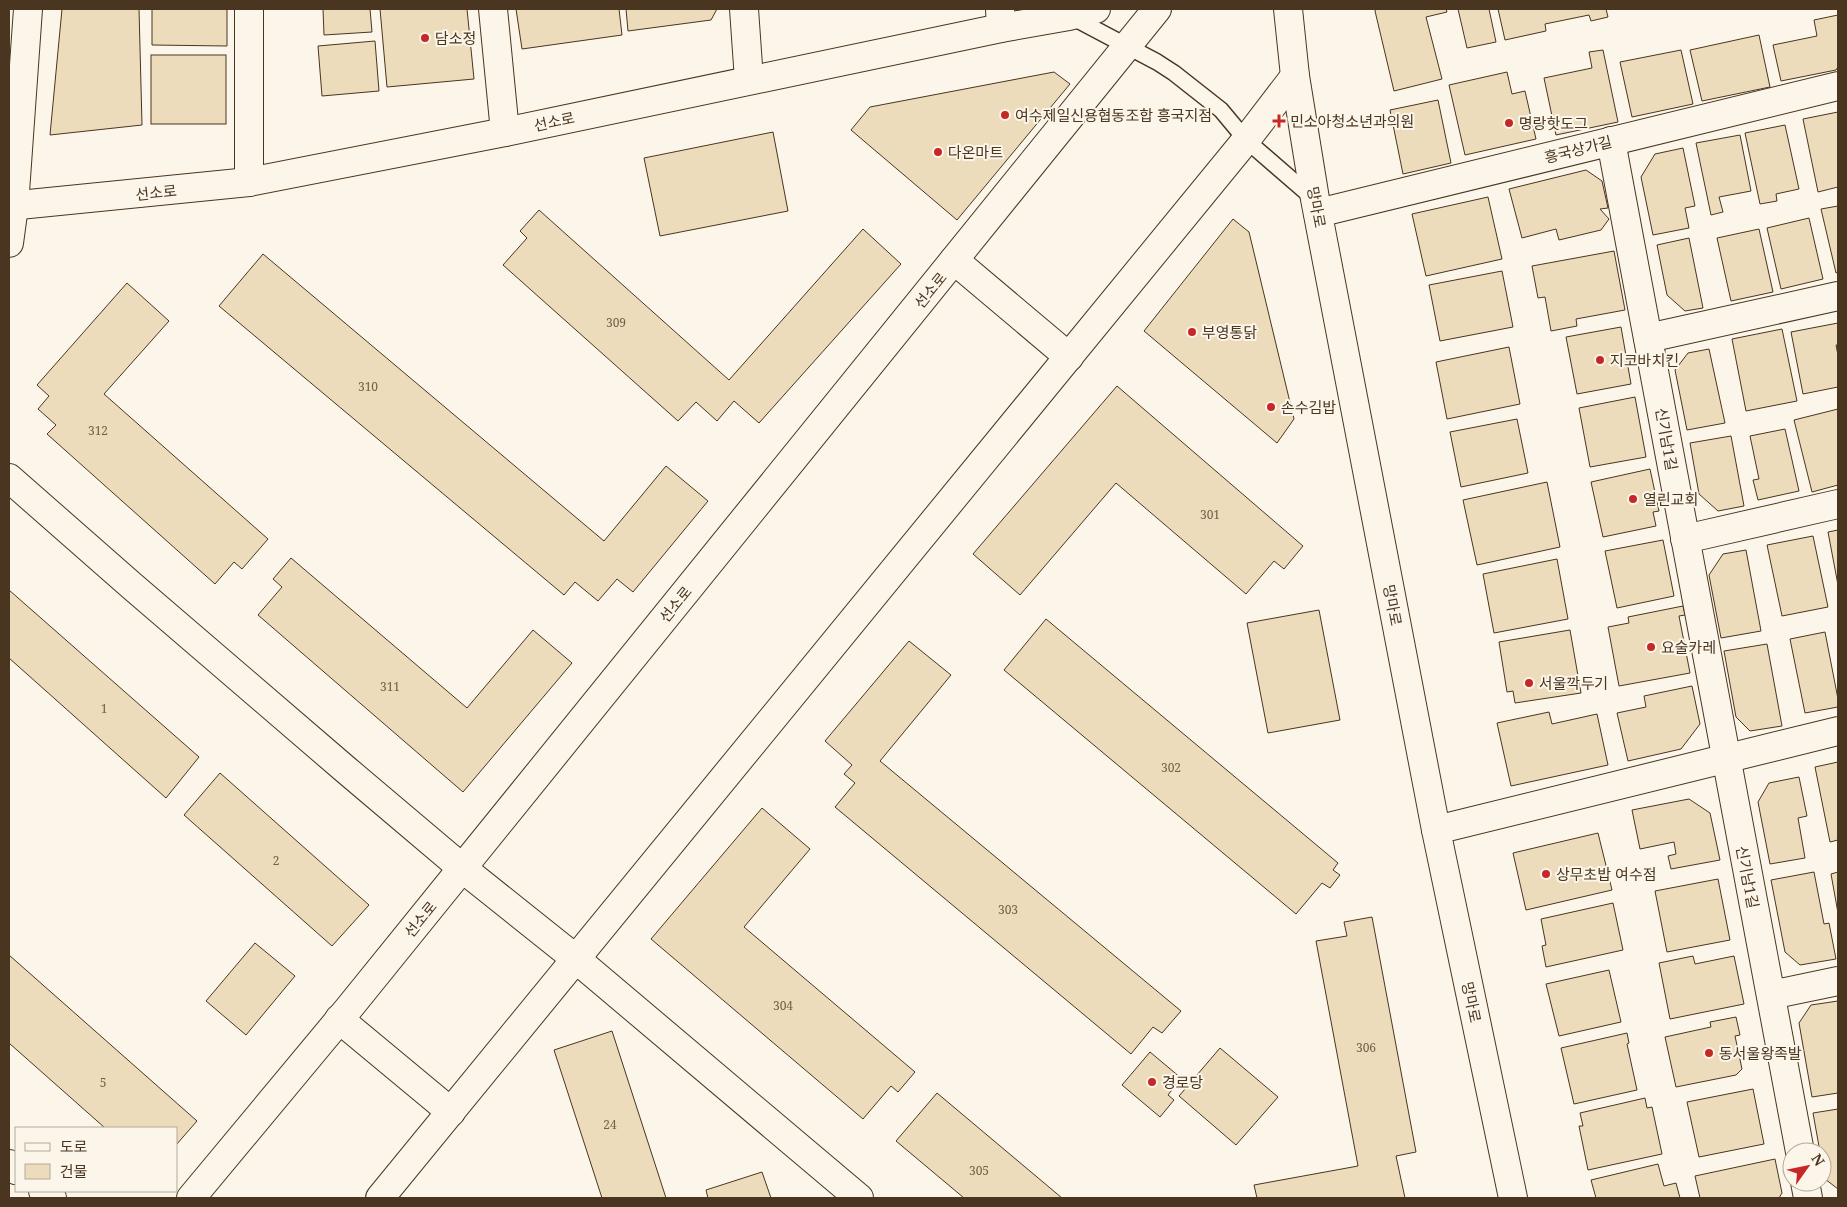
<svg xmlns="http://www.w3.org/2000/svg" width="1847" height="1207" font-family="'Noto Serif','Noto Sans KR',serif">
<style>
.building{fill:#ecdcbc;stroke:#4a3520}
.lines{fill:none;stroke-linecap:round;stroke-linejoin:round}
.lane-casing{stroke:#4a3520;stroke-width:18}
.street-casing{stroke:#4a3520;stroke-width:30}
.secondary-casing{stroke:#4a3520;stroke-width:30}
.lane{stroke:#fbf6e9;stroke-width:15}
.street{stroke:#fbf6e9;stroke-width:28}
.secondary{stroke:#fbf6e9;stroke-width:28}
.poi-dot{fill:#c62828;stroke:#fbf6e9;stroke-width:2}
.labels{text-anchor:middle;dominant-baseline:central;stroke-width:4;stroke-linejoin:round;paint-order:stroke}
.number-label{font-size:12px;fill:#725f47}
.poi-label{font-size:15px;fill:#4a3520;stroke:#fbf6e9;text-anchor:start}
.street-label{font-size:15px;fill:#4a3520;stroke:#fbf6e9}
</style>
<rect width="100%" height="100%" fill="#fbf6e9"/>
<!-- building -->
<g class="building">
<polygon points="62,9 139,9 142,125 50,135"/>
<polygon points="152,9 227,9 227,46 152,45"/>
<polygon points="323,9 370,9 372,32 324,35"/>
<polygon points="380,9 467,9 474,79 387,87"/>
<polygon points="516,9 619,9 622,35 522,49"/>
<polygon points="626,9 717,9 711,20 628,31"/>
<polygon points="1376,9 1446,9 1447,12 1426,17 1442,79 1394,91 1375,11"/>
<polygon points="1458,9 1489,9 1496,42 1467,48"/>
<polygon points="1498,9 1606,9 1608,17 1591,21 1589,15 1545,24 1546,31 1505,40"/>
<polygon points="1838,15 1838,67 1836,70 1781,81 1773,45 1817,36 1814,20"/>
<polygon points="1759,35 1770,87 1702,101 1690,50"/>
<polygon points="375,41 379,91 322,96 318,46"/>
<polygon points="1603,50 1618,122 1556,135 1544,78 1592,68 1589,52"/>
<polygon points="1681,50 1693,104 1632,117 1620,62"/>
<rect x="151" y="55" width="75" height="69"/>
<polygon points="1054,72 1070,84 957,220 851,130 870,107"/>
<polygon points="1507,72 1512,94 1525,91 1536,139 1465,155 1449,85"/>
<polygon points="1438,100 1451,163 1403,174 1390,110"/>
<polygon points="1838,112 1838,187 1818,192 1803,119"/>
<polygon points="1785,125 1799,189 1776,194 1777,201 1760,204 1745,133"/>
<polygon points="773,132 788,211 660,236 644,158"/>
<polygon points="1740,135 1751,191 1719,197 1723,212 1711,215 1696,143"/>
<polygon points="1683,148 1695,206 1685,208 1689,228 1653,235 1641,177 1655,154"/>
<polygon points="1586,170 1602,181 1608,208 1600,209 1609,219 1601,230 1559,240 1556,229 1522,238 1509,189"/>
<polygon points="1488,197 1502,259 1426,276 1412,214"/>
<polygon points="1838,206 1838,272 1836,273 1821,209"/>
<polygon points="539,210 729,380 863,229 901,264 759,423 734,401 717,421 696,402 678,421 503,265 527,238 520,231"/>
<polygon points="1809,218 1823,279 1781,289 1767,228"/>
<polygon points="1233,219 1249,232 1294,419 1277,443 1144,331"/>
<polygon points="1759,229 1773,292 1731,301 1717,238"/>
<polygon points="1689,238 1703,308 1685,311 1667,295 1657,245"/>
<polygon points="1614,251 1625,310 1576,319 1577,326 1551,331 1545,297 1538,298 1532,266"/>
<polygon points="263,254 604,541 666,466 708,501 633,592 617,579 598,601 575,582 564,595 219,306"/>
<polygon points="1502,271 1513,327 1440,341 1429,285"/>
<polygon points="127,283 169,321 104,394 268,539 242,569 234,562 215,584 47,434 56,425 38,409 49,396 37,385"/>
<polygon points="1838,323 1838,345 1836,345 1838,355 1838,387 1803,394 1791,332"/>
<polygon points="1621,327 1631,384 1577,394 1566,337"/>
<polygon points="1782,329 1797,401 1746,411 1732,339"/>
<polygon points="1509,347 1520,404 1447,419 1436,362"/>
<polygon points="1709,349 1725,423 1687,430 1675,370 1688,353"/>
<polygon points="1117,386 1303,546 1284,569 1274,561 1246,594 1116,483 1020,595 973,554"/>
<polygon points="1635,397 1646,457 1590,467 1579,408"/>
<polygon points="1838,409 1838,485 1812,492 1794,420"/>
<polygon points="1517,419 1528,473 1461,487 1450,432"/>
<polygon points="1785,429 1799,491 1758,500 1753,480 1759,479 1750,436"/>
<polygon points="1731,436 1744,506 1718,511 1699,494 1690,443"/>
<polygon points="1650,469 1659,511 1653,512 1656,526 1603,537 1591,482"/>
<polygon points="1547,482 1560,547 1477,565 1463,500"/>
<polygon points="1838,530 1838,585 1828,532"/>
<polygon points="1813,536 1828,607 1782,616 1767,545"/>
<polygon points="1663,540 1674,596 1617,608 1605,551"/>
<polygon points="1746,550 1761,631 1721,638 1709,575 1723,554"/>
<polygon points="291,558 467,708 533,630 572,663 463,792 258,615 282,587 273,579"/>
<polygon points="1557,559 1568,619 1494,633 1483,574"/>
<polygon points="9,590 199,757 166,798 9,658"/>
<polygon points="1683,606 1685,615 1679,616 1690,673 1619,686 1608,627 1629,623 1628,617"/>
<polygon points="1319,610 1340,720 1268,733 1247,623"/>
<polygon points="1046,619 1338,863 1333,870 1340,875 1330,888 1322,883 1296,914 1004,670"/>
<polygon points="1570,630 1581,693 1515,703 1513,691 1507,692 1499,642"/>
<polygon points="1825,632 1838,699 1838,707 1805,713 1790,639"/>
<polygon points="909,641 951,675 880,761 1181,1011 1162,1033 1153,1027 1131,1054 835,807 855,783 844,774 852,765 825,741"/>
<polygon points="1767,644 1782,726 1750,731 1736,717 1724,651"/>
<polygon points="1692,686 1700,724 1681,749 1628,761 1617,713 1646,707 1644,696"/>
<polygon points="1549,712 1552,724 1597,714 1608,765 1511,786 1497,723"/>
<polygon points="1838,762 1838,840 1830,842 1815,767"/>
<polygon points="220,773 369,905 332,946 184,815"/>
<polygon points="1799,777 1807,816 1798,818 1805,858 1770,864 1758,802 1769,783"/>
<polygon points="1689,799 1710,813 1720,860 1671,869 1668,856 1676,854 1674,842 1640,849 1632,810"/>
<polygon points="762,808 810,849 744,927 915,1072 898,1092 891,1086 863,1119 651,939"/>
<polygon points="1598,833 1612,890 1526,910 1513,853"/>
<polygon points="1814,872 1824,924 1829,923 1836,959 1800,965 1785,952 1771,880"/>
<polygon points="1838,872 1838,913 1831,874"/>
<polygon points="1718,879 1730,940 1667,952 1655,891"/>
<polygon points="1613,903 1623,950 1546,967 1542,946 1546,945 1541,919"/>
<polygon points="1372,917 1416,1152 1396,1156 1405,1198 1257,1198 1254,1185 1358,1166 1316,941 1347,936 1344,922"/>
<polygon points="255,943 295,976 246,1035 206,1001"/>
<polygon points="9,955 197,1121 176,1145 176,1128 105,1128 9,1043"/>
<polygon points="1693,956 1695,964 1734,956 1744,1004 1670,1019 1659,963"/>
<polygon points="1609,970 1621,1022 1559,1036 1546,984"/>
<polygon points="1838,1001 1838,1093 1812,1097 1799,1023 1811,1005"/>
<polygon points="1736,1017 1740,1035 1735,1036 1742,1069 1736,1075 1676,1087 1665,1037 1711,1027 1710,1022"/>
<polygon points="612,1031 666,1198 602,1198 554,1050"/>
<polygon points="1627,1033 1629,1043 1627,1044 1637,1090 1574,1104 1561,1048"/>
<polygon points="1220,1048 1278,1097 1236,1145 1179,1096"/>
<polygon points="1150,1052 1181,1078 1168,1095 1174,1100 1160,1117 1122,1085"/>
<polygon points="1753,1089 1764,1144 1699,1157 1687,1102"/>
<polygon points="937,1093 1062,1198 964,1198 896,1141"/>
<polygon points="1645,1098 1647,1108 1652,1107 1662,1154 1588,1170 1579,1126 1583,1126 1580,1113"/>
<polygon points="1838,1109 1838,1189 1825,1179 1822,1152 1820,1152 1813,1113"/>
<polygon points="1775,1159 1782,1193 1779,1198 1700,1198 1695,1176"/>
<polygon points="1658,1164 1664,1186 1676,1183 1680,1198 1596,1198 1591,1180"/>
<polygon points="762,1172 771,1198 708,1198 706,1190"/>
</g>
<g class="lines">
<defs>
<polyline id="lane" points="1070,16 1157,62 1174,73 1221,110 1246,140 1313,198"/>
<g id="street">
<polyline points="493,9 505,132"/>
<polyline points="744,9 749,80"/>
<polyline points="1000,9 1001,28"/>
<polyline points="1611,141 1800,1152"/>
<polyline points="249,182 249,9"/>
<polyline points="1318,213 1838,86"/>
<polyline points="9,243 14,206 28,9"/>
<polyline points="954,260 1069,357"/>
<polyline points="1648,338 1838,296"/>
<polyline points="9,478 132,586 345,769 462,868 576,959 859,1198"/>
<polyline points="1685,539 1838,504"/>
<polyline points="1436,830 1838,731"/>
<polyline points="1771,995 1838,981"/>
<polyline points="339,1019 451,1112"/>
<polyline points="9,1164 16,1170"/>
<polyline points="1805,1182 1808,1198"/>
<polyline points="43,1191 52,1198"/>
<polyline points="191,1198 349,1008 1157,9"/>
<polyline points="380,1198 1246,140 1295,76"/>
</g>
<g id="secondary">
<polyline points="1288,9 1295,76 1315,199 1436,830 1513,1198"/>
<polyline points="9,206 249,182 505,132 1001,28 1069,16 1096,9"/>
</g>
</defs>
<!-- lane casing -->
<use href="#lane" class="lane-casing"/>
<!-- street casing -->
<use href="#street" class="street-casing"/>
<!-- secondary casing -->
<use href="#secondary" class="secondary-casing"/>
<!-- lane -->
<use href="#lane" class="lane"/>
<!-- street -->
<use href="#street" class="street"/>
<!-- secondary -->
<use href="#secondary" class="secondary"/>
</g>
<!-- markers -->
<g class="poi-dot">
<circle cx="425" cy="38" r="5"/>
<circle cx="1005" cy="115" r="5"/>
<path d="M1276.5 113.5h5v5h5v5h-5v5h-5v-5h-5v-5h5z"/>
<circle cx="1509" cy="123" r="5"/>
<circle cx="938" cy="152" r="5"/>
<circle cx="1192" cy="332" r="5"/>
<circle cx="1600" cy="360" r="5"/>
<circle cx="1271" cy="407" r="5"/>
<circle cx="1633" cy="499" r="5"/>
<circle cx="1651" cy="647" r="5"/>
<circle cx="1529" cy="683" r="5"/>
<circle cx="1546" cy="874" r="5"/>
<circle cx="1709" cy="1053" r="5"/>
<circle cx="1152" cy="1082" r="5"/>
</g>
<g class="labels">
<!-- number labels -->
<g class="number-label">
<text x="616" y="322">309</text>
<text x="368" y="386">310</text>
<text x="98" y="430">312</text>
<text x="1210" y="514">301</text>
<text x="390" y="686">311</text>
<text x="104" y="708">1</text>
<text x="1171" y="767">302</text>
<text x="276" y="860">2</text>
<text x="1008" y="909">303</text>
<text x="783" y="1005">304</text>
<text x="1366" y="1047">306</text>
<text x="103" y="1082">5</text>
<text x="610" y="1124">24</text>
<text x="979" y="1170">305</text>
</g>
<!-- poi labels -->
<g class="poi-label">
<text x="435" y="38">담소정</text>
<text x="1015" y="115">여수제일신용협동조합 흥국지점</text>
<text x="1290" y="121">민소아청소년과의원</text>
<text x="1519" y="123">명랑핫도그</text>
<text x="948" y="152">다온마트</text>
<text x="1202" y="332">부영통닭</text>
<text x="1610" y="360">지코바치킨</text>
<text x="1281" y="407">손수김밥</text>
<text x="1643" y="499">열린교회</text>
<text x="1661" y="647">요술카레</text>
<text x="1539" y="683">서울깍두기</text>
<text x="1556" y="874">상무초밥 여수점</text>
<text x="1719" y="1053">동서울왕족발</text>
<text x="1162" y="1082">경로당</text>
</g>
<!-- street labels -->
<g class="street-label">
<text transform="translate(554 121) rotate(-12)">선소로</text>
<text transform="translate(1578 149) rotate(-14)">흥국상가길</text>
<text transform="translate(156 192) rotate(-6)">선소로</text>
<text transform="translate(1317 207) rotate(79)">망마로</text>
<text transform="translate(930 290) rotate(-51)">선소로</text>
<text transform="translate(1667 439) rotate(80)">신기남1길</text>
<text transform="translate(675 604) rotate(-51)">선소로</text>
<text transform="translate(1393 605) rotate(79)">망마로</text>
<text transform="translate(1748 877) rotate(79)">신기남1길</text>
<text transform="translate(420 919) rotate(-51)">선소로</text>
<text transform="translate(1472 1002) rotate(78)">망마로</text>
</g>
</g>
<!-- border -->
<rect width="1847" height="1207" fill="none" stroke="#4a3520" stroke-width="20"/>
<!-- legend -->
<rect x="15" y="1127" width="162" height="65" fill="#fbf6e9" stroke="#b4a999"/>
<rect x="25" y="1143" width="25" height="8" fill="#fbf6e9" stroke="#b4a999"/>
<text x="60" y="1152" font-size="15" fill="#4a3520">도로</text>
<rect x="25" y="1164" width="25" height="15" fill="#ecdcbc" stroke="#b4a999"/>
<text x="60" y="1177" font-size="15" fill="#4a3520">건물</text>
<!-- north arrow -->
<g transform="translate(1807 1167) rotate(57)"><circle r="24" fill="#fbf6e9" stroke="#b4a999"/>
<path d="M0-4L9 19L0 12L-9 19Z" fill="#c62828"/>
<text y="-8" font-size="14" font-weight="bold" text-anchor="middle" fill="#4a3520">N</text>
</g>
</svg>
